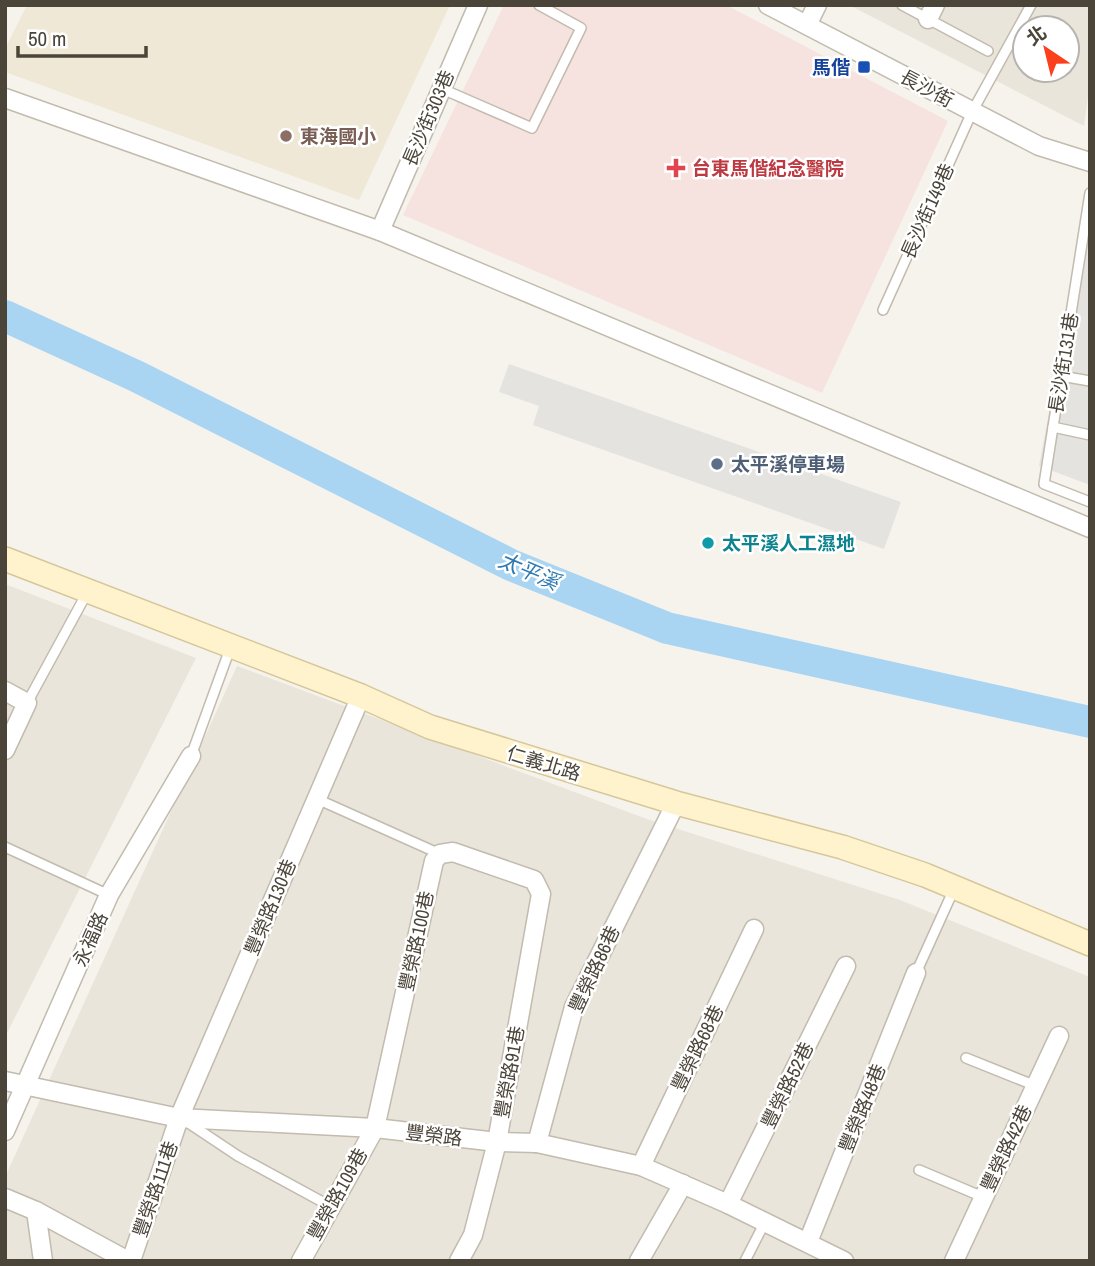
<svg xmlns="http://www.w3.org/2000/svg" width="1095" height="1266" font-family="'Archivo Narrow','Noto Sans TC',sans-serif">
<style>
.residential{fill:#eae5da;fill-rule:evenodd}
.education{fill:#efe8d6}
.medical{fill:#f6e3e0}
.parking{fill:#e5e3e0}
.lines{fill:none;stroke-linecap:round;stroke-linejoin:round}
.river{stroke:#a9d4f2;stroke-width:32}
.lane-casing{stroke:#c2bbae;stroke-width:12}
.street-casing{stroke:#c2bbae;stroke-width:21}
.secondary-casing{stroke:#d6c79b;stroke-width:26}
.lane{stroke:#fff;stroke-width:9}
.street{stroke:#fff;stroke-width:18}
.secondary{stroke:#fff3cd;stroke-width:23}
.transit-dot{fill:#1a4fb4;stroke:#fff;stroke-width:2.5}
.education-dot{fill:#8d6e63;stroke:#fff;stroke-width:2.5}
.health-dot{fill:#e0444e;stroke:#fff;stroke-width:2.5}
.service-dot{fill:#5c6f8a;stroke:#fff;stroke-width:2.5}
.culture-dot{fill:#0f9aa8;stroke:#fff;stroke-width:2.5}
.labels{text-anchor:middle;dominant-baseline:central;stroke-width:5;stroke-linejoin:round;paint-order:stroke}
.transit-label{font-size:19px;font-weight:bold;fill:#164399;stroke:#fff;text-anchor:end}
.street-label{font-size:19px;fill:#4b4439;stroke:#fff}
.education-label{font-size:19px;font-weight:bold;fill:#785e54;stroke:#fff;text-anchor:start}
.health-label{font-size:19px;font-weight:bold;fill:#be3a42;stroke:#fff;text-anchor:start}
.service-label{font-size:19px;font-weight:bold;fill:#4e5e75;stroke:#fff;text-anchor:start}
.culture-label{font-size:19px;font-weight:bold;fill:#0d838f;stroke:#fff;text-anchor:start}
.water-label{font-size:21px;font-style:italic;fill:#2e7ab2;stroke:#fff}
</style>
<rect width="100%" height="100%" fill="#f6f3ec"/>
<!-- residential -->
<g class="residential">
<path d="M 849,5 L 1090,5 L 1090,81 L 1084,126 ZM 1025,28 L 1067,28 L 1067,70 L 1025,70 Z"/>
<polygon points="5,584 196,658 5,1037"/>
<polygon points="237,666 647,819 900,900 1090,977 1090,1261 5,1261 5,1177"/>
</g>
<!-- education -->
<polygon class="education" points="27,5 450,5 359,200 5,72 5,49"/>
<!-- medical -->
<polygon class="medical" points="504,5 726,5 948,121 822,393 403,215"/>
<!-- parking -->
<g class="parking">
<polygon points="1090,195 1090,485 1039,466"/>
<polygon points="509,364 901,502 884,549 533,425 539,406 499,392"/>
</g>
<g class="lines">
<!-- river -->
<polyline class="river" points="5,316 136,376 511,565 667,628 1090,722"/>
<defs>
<g id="lane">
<polyline points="902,5 988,51"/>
<polyline points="440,88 532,128 581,28 539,5"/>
<polyline points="1090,193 1044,484 1090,502"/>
<polyline points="883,310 972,112 1031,5"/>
<polyline points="1061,376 1090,381"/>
<polyline points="1053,427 1090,435"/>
<polyline points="27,703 88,591"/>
<polyline points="191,756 231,646"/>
<polyline points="317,799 440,854"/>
<polyline points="5,847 109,895"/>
<polyline points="916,973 954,889"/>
<polyline points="966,1058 1036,1086"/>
<polyline points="187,1122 238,1156 330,1206"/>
<polyline points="919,1170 983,1197"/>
<polyline points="745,1261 765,1222"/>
</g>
<g id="street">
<polyline points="768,5 1039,146 1090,162"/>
<polyline points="928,19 935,5"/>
<polyline points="807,25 817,5"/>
<polyline points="5,98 380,231 1090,528"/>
<polyline points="380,231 478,5"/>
<polyline points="5,691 27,703 5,750"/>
<polyline points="5,1081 179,1118 375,1128 497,1142 537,1143 641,1166 728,1204 844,1261"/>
<polyline points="5,1131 109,895 191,756"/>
<polyline points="537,1143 574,1007 676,803"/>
<polyline points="641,1166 754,929"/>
<polyline points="5,1198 36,1211 128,1261"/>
<polyline points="728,1204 846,966"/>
<polyline points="36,1211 43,1261"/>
<polyline points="808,1242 916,973"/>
<polyline points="131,1261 179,1118 361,696"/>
<polyline points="301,1261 375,1128 434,861 440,854 453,852 534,880 541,894 497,1142 473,1235 459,1261"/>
<polyline points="639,1261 683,1184"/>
<polyline points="954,1261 1059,1036"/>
</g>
<polyline id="secondary" points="5,559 361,696 430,727 676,803 842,847 925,875 1090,944"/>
</defs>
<!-- lane casing -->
<use href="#lane" class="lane-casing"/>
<!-- street casing -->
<use href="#street" class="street-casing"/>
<!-- secondary casing -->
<use href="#secondary" class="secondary-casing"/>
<!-- lane -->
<use href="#lane" class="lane"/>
<!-- street -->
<use href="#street" class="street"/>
<!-- secondary -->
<use href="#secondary" class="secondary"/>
</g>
<!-- markers -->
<rect class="transit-dot" x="857" y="60" width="14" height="14" rx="3.5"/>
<circle class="education-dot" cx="286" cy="136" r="7"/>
<path class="health-dot" d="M672.5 157.5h7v7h7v7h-7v7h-7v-7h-7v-7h7z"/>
<circle class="service-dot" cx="717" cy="464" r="7"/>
<circle class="culture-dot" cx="708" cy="543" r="7"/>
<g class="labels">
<!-- transit labels -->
<g class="transit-label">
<text x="850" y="67">馬偕</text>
</g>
<!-- street labels -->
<g class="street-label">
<text transform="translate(927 88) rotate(28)">長沙街</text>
<text transform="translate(428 118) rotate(-67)">長沙街303巷</text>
<text transform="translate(927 211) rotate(-66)">長沙街149巷</text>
<text transform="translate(1063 363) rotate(-81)">長沙街131巷</text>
<text transform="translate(544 763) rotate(17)">仁義北路</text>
<text transform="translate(270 907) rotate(-67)">豐榮路130巷</text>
<text transform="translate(90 939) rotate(-66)">永福路</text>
<text transform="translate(416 941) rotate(-78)">豐榮路100巷</text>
<text transform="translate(594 969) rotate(-65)">豐榮路86巷</text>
<text transform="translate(697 1048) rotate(-64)">豐榮路68巷</text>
<text transform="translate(509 1072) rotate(-80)">豐榮路91巷</text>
<text transform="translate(787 1085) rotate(-64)">豐榮路52巷</text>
<text transform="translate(862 1108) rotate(-68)">豐榮路48巷</text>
<text transform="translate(434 1135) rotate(7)">豐榮路</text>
<text transform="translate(1006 1148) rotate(-65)">豐榮路42巷</text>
<text transform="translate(155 1189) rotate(-71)">豐榮路111巷</text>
<text transform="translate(337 1194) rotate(-61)">豐榮路109巷</text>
</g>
<!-- education labels -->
<g class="education-label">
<text x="300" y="136">東海國小</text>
</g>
<!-- health labels -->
<g class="health-label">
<text x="692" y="168">台東馬偕紀念醫院</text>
</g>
<!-- service labels -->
<g class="service-label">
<text x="731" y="464">太平溪停車場</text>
</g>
<!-- culture labels -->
<g class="culture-label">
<text x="722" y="543">太平溪人工濕地</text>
</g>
<!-- water labels -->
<g class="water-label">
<text transform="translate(529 571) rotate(23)">太平溪</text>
</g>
</g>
<!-- border -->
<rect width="1095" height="1266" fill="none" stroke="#4b4439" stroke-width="14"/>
<!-- north arrow -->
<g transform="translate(1046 49) rotate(325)"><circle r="33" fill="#ffffff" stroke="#b7b4b0" stroke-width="2"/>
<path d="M0-5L12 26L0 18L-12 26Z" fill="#fc3f1d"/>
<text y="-10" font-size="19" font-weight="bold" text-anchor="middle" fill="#4b4439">北</text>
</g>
<!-- scale -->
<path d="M18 46v10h128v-10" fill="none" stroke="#4b4439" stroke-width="3.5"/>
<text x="28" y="46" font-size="21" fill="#4b4439" stroke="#ffffff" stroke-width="5" paint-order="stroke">50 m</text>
</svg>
